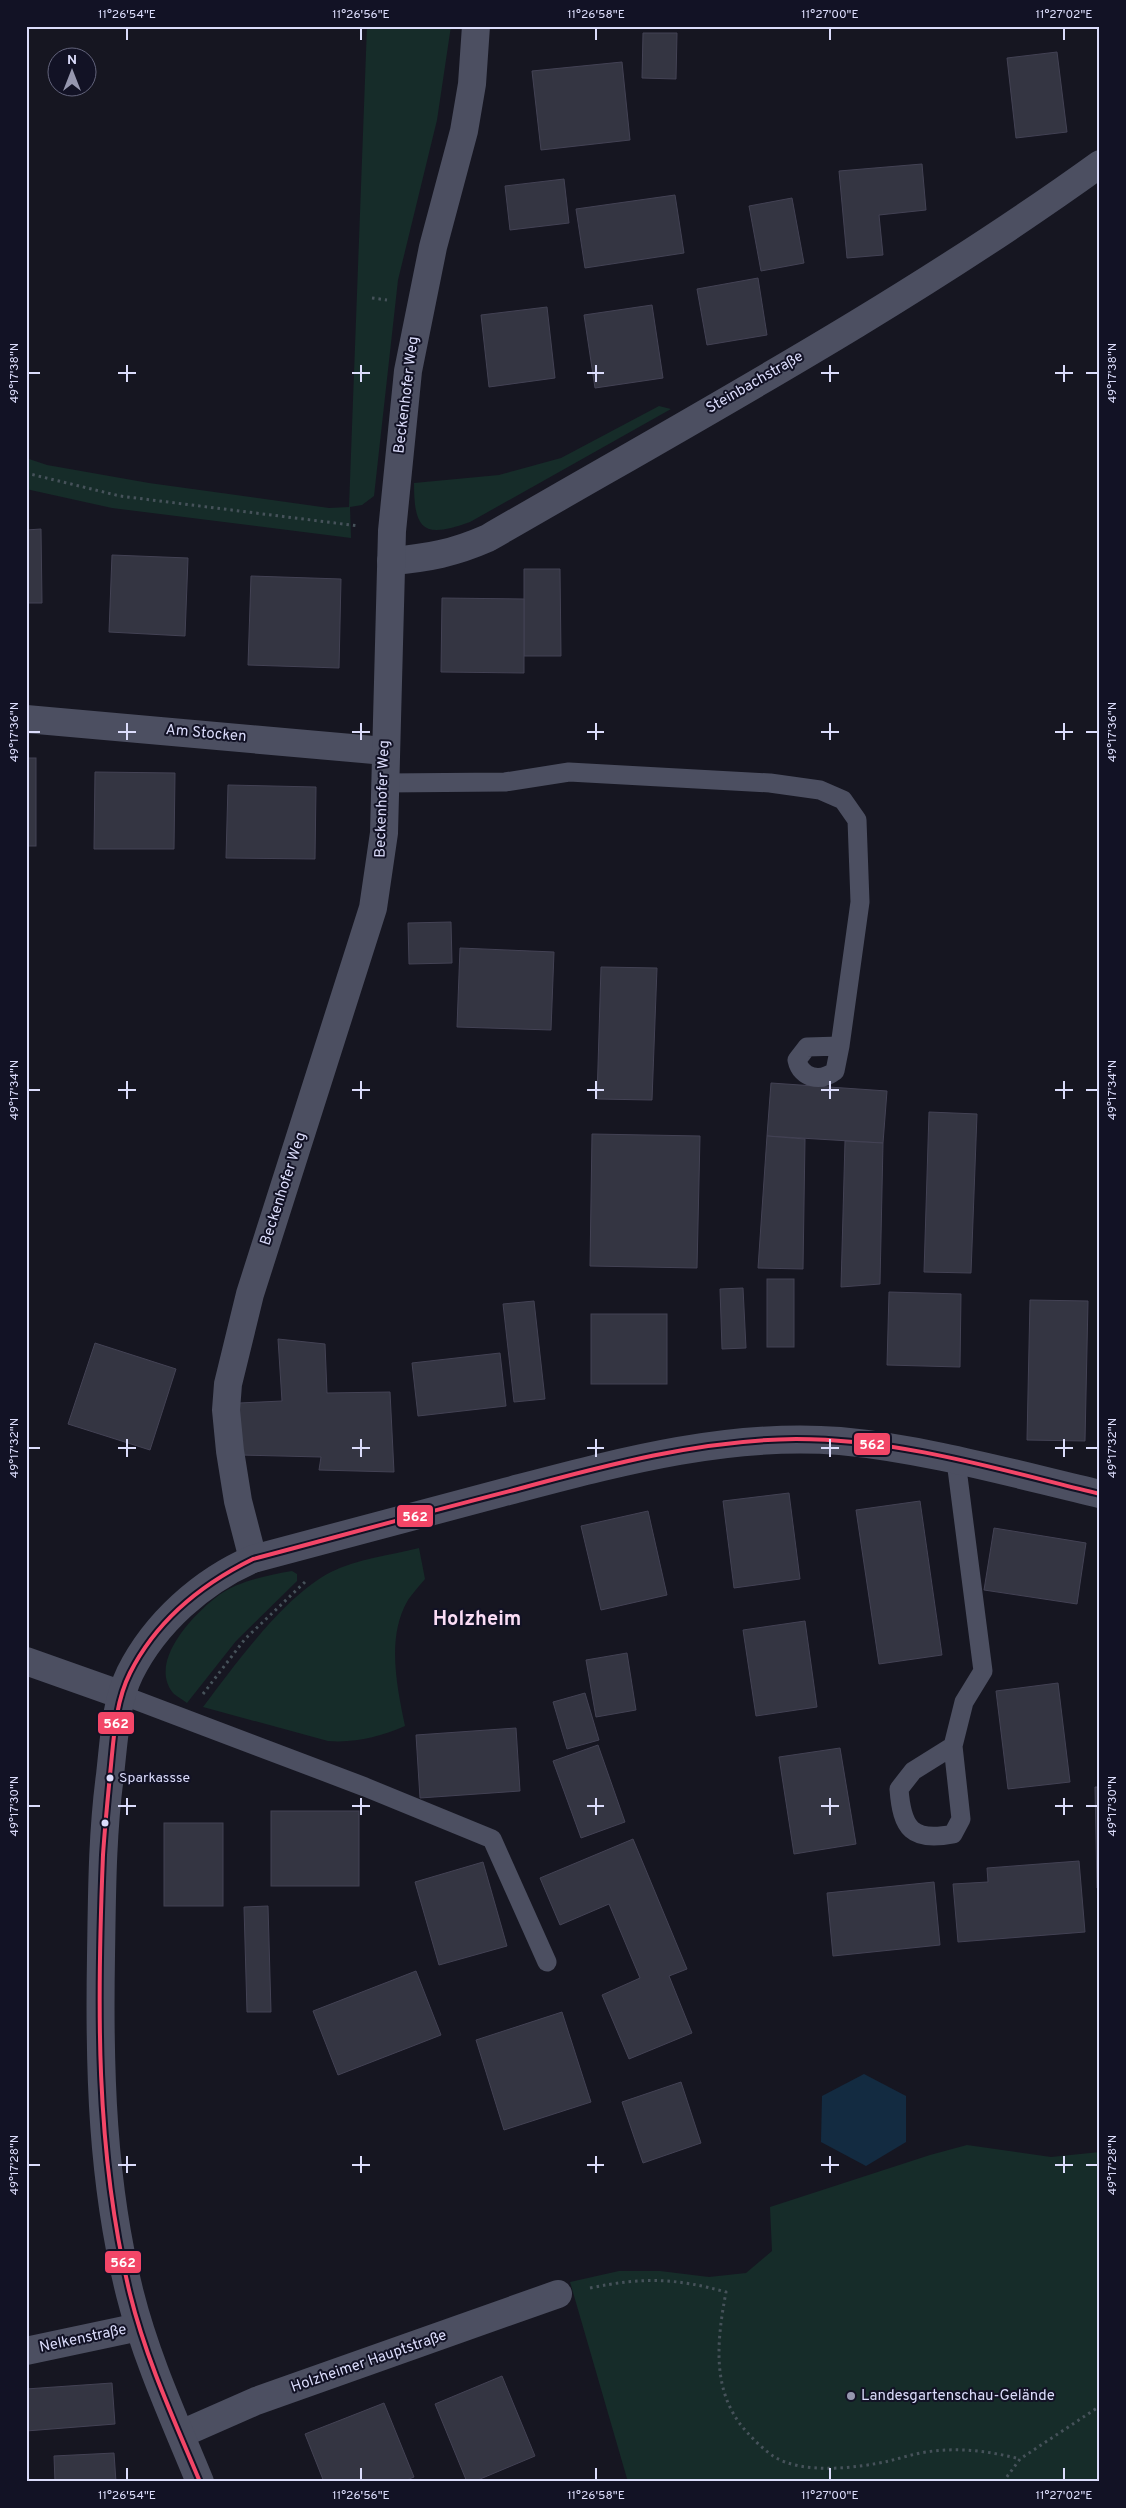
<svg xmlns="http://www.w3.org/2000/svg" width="1126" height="2508" font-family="Overpass,sans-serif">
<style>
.green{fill:#162c29}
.water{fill:#132b41}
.building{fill:#343542;stroke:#434254}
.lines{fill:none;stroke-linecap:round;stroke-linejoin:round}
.path{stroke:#46525a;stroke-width:3;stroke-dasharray:2.5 4;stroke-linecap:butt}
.lane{stroke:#4c4f61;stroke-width:19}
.street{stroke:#4c4f61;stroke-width:28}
.bus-1-casing{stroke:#121225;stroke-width:8}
.bus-1{stroke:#f34667;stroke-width:4}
.ticks{fill:none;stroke:#dbdcfb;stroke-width:2}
.bus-dot{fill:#dbdcfb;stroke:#121225;stroke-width:2}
.poi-dot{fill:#9697af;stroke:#121225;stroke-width:2}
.labels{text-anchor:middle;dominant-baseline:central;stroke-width:4;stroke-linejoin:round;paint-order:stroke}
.bus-label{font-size:14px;fill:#dbdcfb;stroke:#121225;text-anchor:start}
.street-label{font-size:15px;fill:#dbdcfb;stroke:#121225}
.poi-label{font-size:15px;fill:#dbdcfb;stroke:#121225;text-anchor:start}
.district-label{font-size:20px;font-weight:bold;fill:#fbddf5;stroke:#121225}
.line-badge{stroke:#121225;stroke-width:2}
.badge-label{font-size:14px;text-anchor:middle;font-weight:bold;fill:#fff}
.neatline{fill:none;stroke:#dbdcfb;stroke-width:2}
.ticks-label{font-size:12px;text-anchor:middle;fill:#dbdcfb}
</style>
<rect width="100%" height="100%" fill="#161621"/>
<!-- green -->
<g class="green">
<polygon points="367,26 451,26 437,120 398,280 374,496 362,505 350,507 351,538 112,508 26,489 26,458 47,465 149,483 329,508 349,507"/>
<path d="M 659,406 L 671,409 L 470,522 C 423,539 414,530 414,483 L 499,475 L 561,458 Z"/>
<path d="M 419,1548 L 425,1579 C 419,1586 413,1593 408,1600 C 386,1637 397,1687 405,1726 C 379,1737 356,1743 328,1741 L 203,1707 C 234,1666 285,1595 331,1572 C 357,1559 391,1555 419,1548 Z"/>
<path d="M 292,1571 L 297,1574 L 297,1581 L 236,1641 L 187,1703 C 183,1700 178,1697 174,1694 C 146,1662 195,1613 219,1595 C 238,1581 269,1575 292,1571 Z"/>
<polygon points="967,2145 1051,2157 1100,2152 1100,2482 628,2482 570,2282 619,2271 660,2271 709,2277 746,2273 772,2251 770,2207 930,2155"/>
</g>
<!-- water -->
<polygon class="water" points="864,2074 906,2096 906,2142 866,2166 821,2142 822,2096"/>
<!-- building -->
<g class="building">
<polygon points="643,33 677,33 676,79 642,78"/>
<polygon points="1057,52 1067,132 1016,138 1007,58"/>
<polygon points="622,62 630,140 541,150 532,71"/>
<polygon points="922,164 926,210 879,215 883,255 847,258 839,171"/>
<polygon points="564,179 569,223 510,230 505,186"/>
<polygon points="675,195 684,253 585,268 576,209"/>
<polygon points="792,198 804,263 761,271 749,206"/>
<polygon points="758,278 767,335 707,345 697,289"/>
<polygon points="652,305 663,378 595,388 584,315"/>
<polygon points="547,307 555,378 489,387 481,315"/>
<polygon points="41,529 42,603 26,603 26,530"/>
<polygon points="112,555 188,558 185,636 109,632"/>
<polygon points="524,569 560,569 561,656 524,656"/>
<polygon points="251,576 341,579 339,668 248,665"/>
<polygon points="442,598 524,599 524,673 441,672"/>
<rect x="26" y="758" width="10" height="88"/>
<polygon points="95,772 175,773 174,849 94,849"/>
<polygon points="228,785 316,787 315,859 226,858"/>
<polygon points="451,922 452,963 409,964 408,923"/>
<polygon points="460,948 554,952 551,1030 457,1027"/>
<polygon points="601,967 657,968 652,1100 597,1099"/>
<polygon points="771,1083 887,1091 883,1143 767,1136"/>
<polygon points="929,1112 977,1114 971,1273 924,1272"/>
<polygon points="592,1134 700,1136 697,1268 590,1266"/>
<polygon points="767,1136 805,1139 803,1269 758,1268"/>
<polygon points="845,1141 883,1143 880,1284 841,1287"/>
<rect x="767" y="1279" width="27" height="68"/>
<polygon points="743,1288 746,1348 722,1349 720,1289"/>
<polygon points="889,1292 961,1294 960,1367 887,1365"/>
<polygon points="1030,1300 1088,1301 1085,1441 1027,1440"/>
<polygon points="534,1301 545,1399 514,1402 503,1304"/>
<rect x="591" y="1314" width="76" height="70"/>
<polygon points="278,1339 325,1344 327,1393 390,1392 394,1472 319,1470 321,1457 240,1455 239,1403 282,1401"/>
<polygon points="95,1343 176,1369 150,1450 68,1424"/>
<polygon points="500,1353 506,1406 418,1416 412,1363"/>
<polygon points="789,1493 800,1579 734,1588 723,1501"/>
<polygon points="920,1501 942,1655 879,1664 856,1510"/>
<polygon points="648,1511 667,1595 601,1610 581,1526"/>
<polygon points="994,1528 1086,1543 1077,1604 984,1590"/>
<polygon points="805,1621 817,1707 756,1716 743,1630"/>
<polygon points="627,1653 636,1710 596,1717 586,1660"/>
<polygon points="1058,1683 1070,1782 1008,1789 996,1691"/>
<polygon points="585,1693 599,1740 567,1749 553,1702"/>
<polygon points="516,1728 520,1791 420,1798 416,1735"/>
<polygon points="598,1745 625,1822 581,1838 553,1761"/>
<polygon points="840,1748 856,1844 794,1854 779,1757"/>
<polygon points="1095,1787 1100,1787 1100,1888 1097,1888"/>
<rect x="271" y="1811" width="88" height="75"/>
<rect x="164" y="1823" width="59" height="83"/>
<polygon points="633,1839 687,1969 669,1976 692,2033 629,2059 602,1995 640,1978 609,1904 560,1925 540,1878"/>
<polygon points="1079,1861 1085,1932 958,1942 953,1884 988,1882 987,1868"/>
<polygon points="483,1862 507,1946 439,1965 415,1882"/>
<polygon points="934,1882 940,1945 833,1956 827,1893"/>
<polygon points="268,1906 271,2012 247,2012 244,1907"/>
<polygon points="416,1971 441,2035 338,2075 313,2011"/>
<polygon points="562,2012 591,2102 504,2130 476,2040"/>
<polygon points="681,2082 701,2143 643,2163 622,2102"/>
<polygon points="502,2376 535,2456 473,2482 467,2482 435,2404"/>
<polygon points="112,2383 115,2424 26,2431 26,2389"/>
<polygon points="384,2403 414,2477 402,2482 324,2482 305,2434"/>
<polygon points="114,2453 116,2482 55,2482 54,2456"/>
</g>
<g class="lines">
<!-- path -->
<g class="path">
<polyline points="372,298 387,300"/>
<polyline points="26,473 120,496 359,526"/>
<polyline points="203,1694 245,1639 305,1582"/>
<path d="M 590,2288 C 643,2277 675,2278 726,2292 C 717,2340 711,2391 745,2430 C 753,2439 763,2449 773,2456 C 802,2475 857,2468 889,2461 C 901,2458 913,2454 926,2452 C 958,2447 989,2451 1020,2459"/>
<polyline points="1003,2482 1020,2459 1100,2406"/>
</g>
<!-- lane -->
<g class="lane">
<path d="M 385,783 L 505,782 L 569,772 L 770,783 L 820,790 L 843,800 L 857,820 L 860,902 L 840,1046 L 835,1071 C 821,1082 801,1079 797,1060 L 807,1047 L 840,1046"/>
<polyline points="122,1695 365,1787 492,1839 547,1962"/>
<path d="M 953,1746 L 913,1771 L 899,1789 C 902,1829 912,1842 953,1834 L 961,1819 L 953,1746 L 964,1702 L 983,1671 L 956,1461"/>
</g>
<!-- street -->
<g class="street">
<path d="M 391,561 C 428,558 454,553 488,538 C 695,418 906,304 1100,164"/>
<polyline points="26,719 385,751"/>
<polyline points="253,1559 238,1501 230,1451 226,1410 228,1384 250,1294 373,908 384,833 392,531 408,371 433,247 464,131 472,84 476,26"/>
<polyline points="26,1661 122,1695"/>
<polyline points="26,2351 139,2327"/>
<polyline points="181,2434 256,2401 558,2294"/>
<path d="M 200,2482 C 175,2421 146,2358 130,2294 C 102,2183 99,2069 101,1956 C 102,1895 102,1835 110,1775 C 114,1741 115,1704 130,1673 C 155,1623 202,1581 253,1559 C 336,1537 418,1515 501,1493 C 612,1464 724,1432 840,1441 C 927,1449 1014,1474 1100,1494"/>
</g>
<defs>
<path id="bus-1" d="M 200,2482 C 174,2420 146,2359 130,2294 C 95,2152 97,2001 103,1855 C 105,1825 108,1795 111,1765 C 114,1734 116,1701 130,1673 C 156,1621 202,1584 253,1559 C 340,1536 427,1512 514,1490 C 606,1465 700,1440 796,1439 C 899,1439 1001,1470 1100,1494"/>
</defs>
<!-- bus-1 casing -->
<use href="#bus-1" class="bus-1-casing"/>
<!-- bus-1 -->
<use href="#bus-1" class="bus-1"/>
</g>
<!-- ticks -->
<path class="ticks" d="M 127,28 L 127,40M 361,28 L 361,40M 596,28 L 596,40M 830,28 L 830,40M 1064,28 L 1064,40M 127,365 L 127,382M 361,365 L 361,382M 596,365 L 596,382M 830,365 L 830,382M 1064,365 L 1064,382M 28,373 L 40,373M 118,373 L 136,373M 352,373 L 370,373M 587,373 L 604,373M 821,373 L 839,373M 1055,373 L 1073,373M 1086,373 L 1098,373M 127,723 L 127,740M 361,723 L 361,740M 596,723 L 596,740M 830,723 L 830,740M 1064,723 L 1064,740M 28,732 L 40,732M 118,732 L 136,732M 352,732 L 370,732M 587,732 L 604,732M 821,732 L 839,732M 1055,732 L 1073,732M 1086,732 L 1098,732M 127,1081 L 127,1099M 361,1081 L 361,1099M 596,1081 L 596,1099M 830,1081 L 830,1099M 1064,1081 L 1064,1099M 28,1090 L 40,1090M 118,1090 L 136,1090M 352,1090 L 370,1090M 587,1090 L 604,1090M 821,1090 L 839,1090M 1055,1090 L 1073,1090M 1086,1090 L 1098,1090M 127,1439 L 127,1457M 361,1439 L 361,1457M 596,1439 L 596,1457M 830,1439 L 830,1457M 1064,1439 L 1064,1457M 28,1448 L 40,1448M 118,1448 L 136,1448M 352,1448 L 370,1448M 587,1448 L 604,1448M 821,1448 L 839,1448M 1055,1448 L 1073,1448M 1086,1448 L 1098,1448M 127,1798 L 127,1815M 361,1798 L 361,1815M 596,1798 L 596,1815M 830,1798 L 830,1815M 1064,1798 L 1064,1815M 28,1806 L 40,1806M 118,1806 L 136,1806M 352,1806 L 370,1806M 587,1806 L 604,1806M 821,1806 L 839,1806M 1055,1806 L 1073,1806M 1086,1806 L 1098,1806M 127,2156 L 127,2173M 361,2156 L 361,2173M 596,2156 L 596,2173M 830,2156 L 830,2173M 1064,2156 L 1064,2173M 28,2165 L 40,2165M 118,2165 L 136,2165M 352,2165 L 370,2165M 587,2165 L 604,2165M 821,2165 L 839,2165M 1055,2165 L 1073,2165M 1086,2165 L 1098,2165M 127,2468 L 127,2480M 361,2468 L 361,2480M 596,2468 L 596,2480M 830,2468 L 830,2480M 1064,2468 L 1064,2480"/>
<!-- markers -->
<g class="bus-dot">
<circle cx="110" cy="1778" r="4.5"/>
<circle cx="105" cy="1823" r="4.5"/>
</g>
<circle class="poi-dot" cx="851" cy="2396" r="5"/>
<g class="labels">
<!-- bus labels -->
<g class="bus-label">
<text x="119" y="1778">Sparkassse</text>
</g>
<!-- street labels -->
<g class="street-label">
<text transform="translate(755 383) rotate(-30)">Steinbachstraße</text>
<text transform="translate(407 395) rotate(-83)">Beckenhofer Weg</text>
<text transform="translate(206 734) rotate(5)">Am Stocken</text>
<text transform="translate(383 799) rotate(-88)">Beckenhofer Weg</text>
<text transform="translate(284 1189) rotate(-72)">Beckenhofer Weg</text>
<text transform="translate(83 2339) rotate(-12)">Nelkenstraße</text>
<text transform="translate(369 2362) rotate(-19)">Holzheimer Hauptstraße</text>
</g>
<!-- poi labels -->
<g class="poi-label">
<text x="861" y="2396">Landesgartenschau-Gelände</text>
</g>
<!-- district labels -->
<g class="district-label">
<text x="477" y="1620">Holzheim</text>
</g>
</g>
<g class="line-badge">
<rect x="853" y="1432" width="38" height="24" rx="5" fill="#f34667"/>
<rect x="396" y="1504" width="38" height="24" rx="5" fill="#f34667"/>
<rect x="97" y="1711" width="38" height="24" rx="5" fill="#f34667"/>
<rect x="104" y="2250" width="38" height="24" rx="5" fill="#f34667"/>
</g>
<g class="badge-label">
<text x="872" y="1449">562</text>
<text x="415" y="1521">562</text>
<text x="116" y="1728">562</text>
<text x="123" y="2267">562</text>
</g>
<!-- border -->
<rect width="1126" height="2508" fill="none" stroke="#121225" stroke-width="55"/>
<!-- north arrow -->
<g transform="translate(72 72)"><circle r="24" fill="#121225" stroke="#62637b"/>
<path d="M0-4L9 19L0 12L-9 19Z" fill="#9697af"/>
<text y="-8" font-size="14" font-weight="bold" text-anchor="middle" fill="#dbdcfb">N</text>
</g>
<rect x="28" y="28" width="1070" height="2452" class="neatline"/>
<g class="ticks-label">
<text x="127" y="18">11°26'54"E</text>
<text x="361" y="18">11°26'56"E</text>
<text x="596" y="18">11°26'58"E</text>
<text x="830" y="18">11°27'00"E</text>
<text x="1064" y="18">11°27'02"E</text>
<text transform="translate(14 373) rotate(-90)" y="4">49°17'38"N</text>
<text transform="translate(1112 373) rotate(-90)" y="4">49°17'38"N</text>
<text transform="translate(14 732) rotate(-90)" y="4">49°17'36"N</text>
<text transform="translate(1112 732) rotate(-90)" y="4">49°17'36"N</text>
<text transform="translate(14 1090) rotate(-90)" y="4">49°17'34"N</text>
<text transform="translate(1112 1090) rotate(-90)" y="4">49°17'34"N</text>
<text transform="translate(14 1448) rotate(-90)" y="4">49°17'32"N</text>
<text transform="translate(1112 1448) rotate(-90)" y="4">49°17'32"N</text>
<text transform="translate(14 1806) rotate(-90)" y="4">49°17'30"N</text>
<text transform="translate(1112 1806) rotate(-90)" y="4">49°17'30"N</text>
<text transform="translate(14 2165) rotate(-90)" y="4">49°17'28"N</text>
<text transform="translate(1112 2165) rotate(-90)" y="4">49°17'28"N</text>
<text x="127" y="2499">11°26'54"E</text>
<text x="361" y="2499">11°26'56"E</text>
<text x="596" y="2499">11°26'58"E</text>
<text x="830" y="2499">11°27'00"E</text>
<text x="1064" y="2499">11°27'02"E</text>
</g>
</svg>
